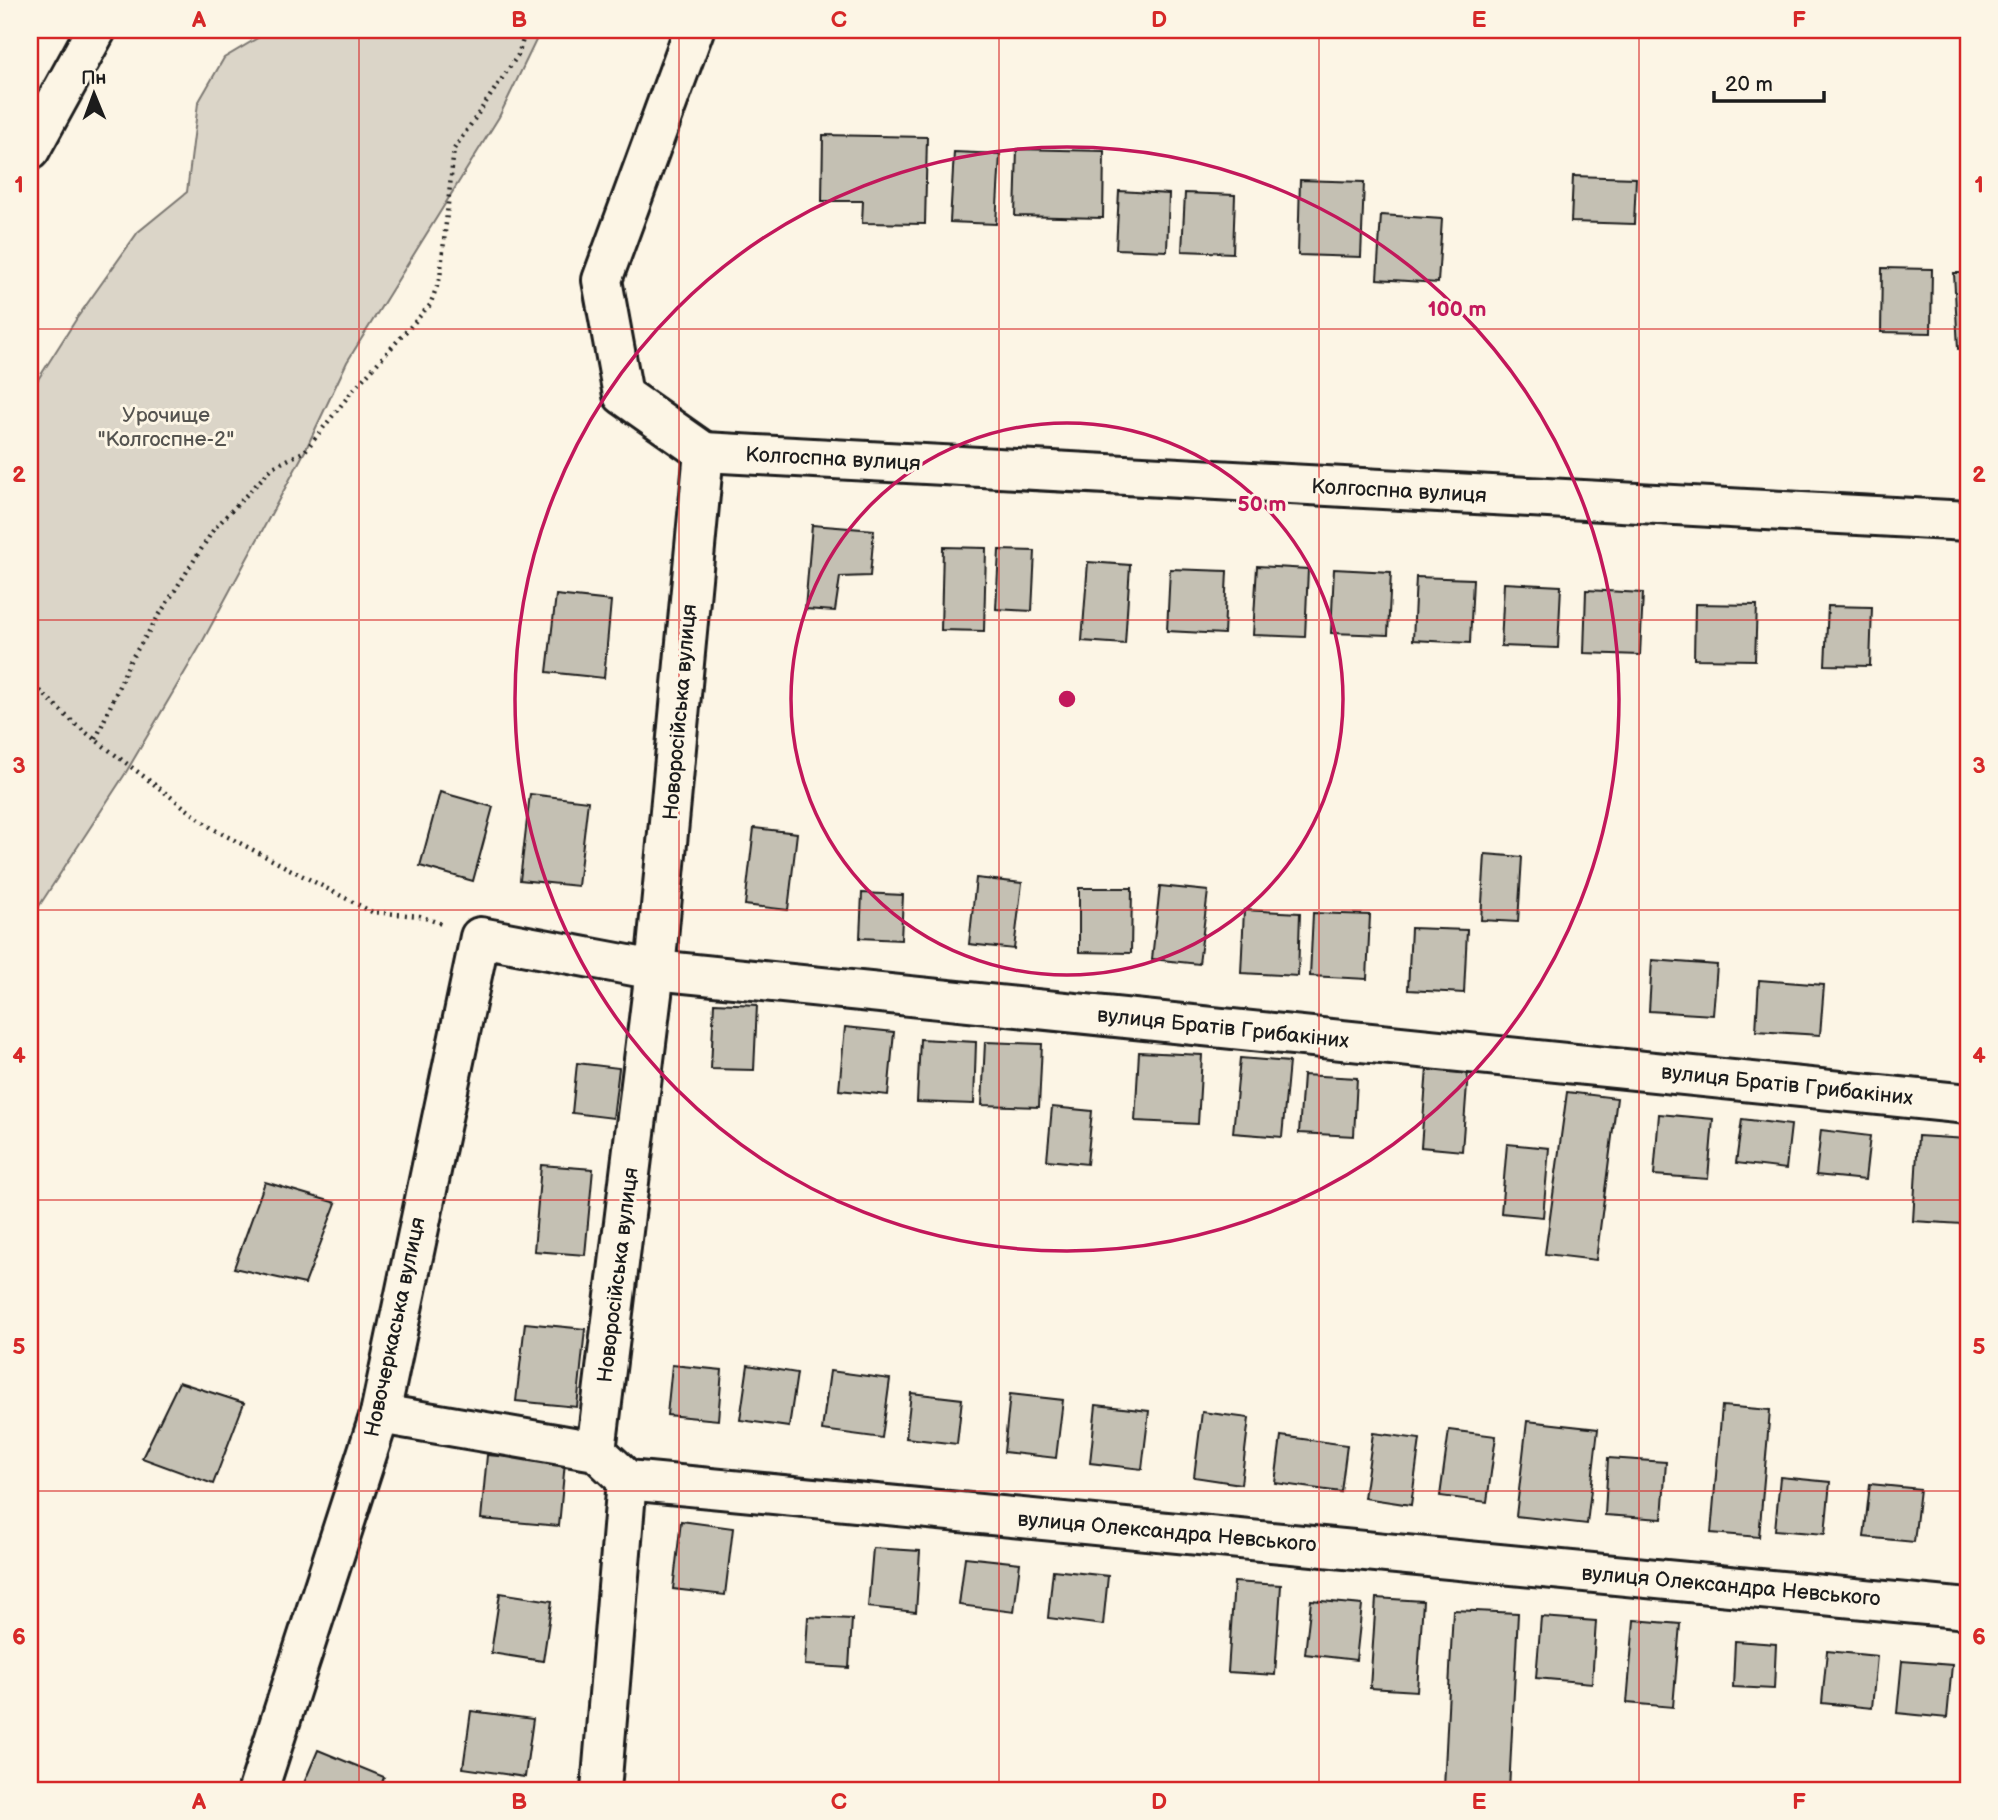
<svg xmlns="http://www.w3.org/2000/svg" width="1998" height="1820" font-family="'Balsamiq Sans',sans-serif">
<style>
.green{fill:#dbd5c8;stroke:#7c7872;stroke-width:2}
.building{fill:#c4c0b3;stroke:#1c1c1c;stroke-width:2}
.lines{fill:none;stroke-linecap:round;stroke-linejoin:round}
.minor-casing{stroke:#1c1c1c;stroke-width:44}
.path{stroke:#1c1c1c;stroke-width:4.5;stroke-dasharray:2 5;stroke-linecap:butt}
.minor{stroke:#fcf5e5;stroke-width:38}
.grid{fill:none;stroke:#d62828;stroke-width:2;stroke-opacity:0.55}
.ring{fill:none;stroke:#c2185b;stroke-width:3.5}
.labels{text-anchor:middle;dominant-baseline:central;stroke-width:6;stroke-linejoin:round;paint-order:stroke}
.park-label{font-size:21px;fill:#555450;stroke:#fcf5e5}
.street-label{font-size:21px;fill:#1c1c1c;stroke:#fcf5e5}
.centre{fill:#c2185b;stroke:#fcf5e5;stroke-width:3.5}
.ring-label{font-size:21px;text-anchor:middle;font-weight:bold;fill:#c2185b;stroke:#fcf5e5;stroke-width:6;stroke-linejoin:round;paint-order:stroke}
.neatline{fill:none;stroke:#d62828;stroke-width:2.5}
.grid-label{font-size:23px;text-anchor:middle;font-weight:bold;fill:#d62828}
</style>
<rect width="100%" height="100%" fill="#fcf5e5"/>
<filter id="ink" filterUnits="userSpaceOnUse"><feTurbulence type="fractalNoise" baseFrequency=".0143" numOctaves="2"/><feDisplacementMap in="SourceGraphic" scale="14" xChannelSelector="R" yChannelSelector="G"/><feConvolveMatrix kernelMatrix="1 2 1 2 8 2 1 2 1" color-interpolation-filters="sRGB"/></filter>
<g filter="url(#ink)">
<!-- green -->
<polygon class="green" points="271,30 541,30 499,117 347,362 305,451 199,648 125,774 30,920 30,392 77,318 138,232 187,192 198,103 224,58"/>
<!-- building -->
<g class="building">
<polygon points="823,135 927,137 925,224 862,223 863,201 822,201"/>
<polygon points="1017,149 1104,151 1103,218 1015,216"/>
<polygon points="954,152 1000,154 996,224 950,222"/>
<polygon points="1573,176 1636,178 1634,224 1571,222"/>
<polygon points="1300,180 1364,182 1361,257 1298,255"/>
<polygon points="1119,191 1169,194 1167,251 1116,249"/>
<polygon points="1185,193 1235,195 1233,253 1182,251"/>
<polygon points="1381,215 1442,219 1438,283 1377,279"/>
<polygon points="1882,268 1932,269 1931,333 1881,332"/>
<polygon points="1954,273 1968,273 1968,348 1958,349"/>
<polygon points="812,525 874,530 870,576 840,577 835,611 805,609"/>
<polygon points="943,547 986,548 984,631 941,630"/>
<polygon points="999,550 1035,551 1032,611 996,609"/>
<polygon points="1088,562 1130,565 1125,644 1082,641"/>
<polygon points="1257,566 1308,569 1305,637 1253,635"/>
<polygon points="1170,569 1227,571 1224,634 1167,631"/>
<polygon points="1334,569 1391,572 1388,635 1331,633"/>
<polygon points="1416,577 1473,579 1470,643 1413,640"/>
<polygon points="1504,583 1561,586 1558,648 1501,646"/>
<polygon points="1586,590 1643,593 1640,655 1584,653"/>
<polygon points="556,595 611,601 604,678 547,672"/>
<polygon points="1695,604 1757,605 1755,660 1694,659"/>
<polygon points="1828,606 1872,607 1870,666 1825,665"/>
<polygon points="440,792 493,807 473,881 420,866"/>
<polygon points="530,794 588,801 578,886 520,880"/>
<polygon points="754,828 797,833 788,910 745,905"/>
<polygon points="1485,854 1522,857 1518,922 1481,920"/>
<polygon points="976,878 1022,883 1014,949 969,944"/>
<polygon points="1160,886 1208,891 1199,964 1152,959"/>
<polygon points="1079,888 1132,888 1131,953 1079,952"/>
<polygon points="862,893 903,895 901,940 860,938"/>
<polygon points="1244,910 1300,913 1298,976 1241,973"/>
<polygon points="1313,913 1370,915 1367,979 1310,976"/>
<polygon points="1411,928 1467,930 1464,993 1408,990"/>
<polygon points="1652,960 1717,965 1713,1015 1649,1011"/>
<polygon points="1759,980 1824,985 1820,1035 1756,1031"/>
<polygon points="714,1003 757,1005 754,1070 711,1069"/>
<polygon points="845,1027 894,1032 888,1095 839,1090"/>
<polygon points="920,1039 976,1042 974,1104 917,1102"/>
<polygon points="985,1042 1042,1044 1039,1107 982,1105"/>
<polygon points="1139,1052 1202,1055 1198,1124 1135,1121"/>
<polygon points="1240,1058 1289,1062 1282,1137 1233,1133"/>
<polygon points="577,1063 619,1068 613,1118 572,1113"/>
<polygon points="1427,1068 1468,1071 1462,1151 1421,1147"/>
<polygon points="1303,1075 1357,1078 1354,1136 1299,1133"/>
<polygon points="1567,1092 1617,1098 1596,1260 1545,1254"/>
<polygon points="1052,1107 1092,1111 1087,1164 1047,1160"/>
<polygon points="1659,1114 1713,1119 1708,1179 1654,1175"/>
<polygon points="1742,1119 1791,1125 1786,1169 1736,1163"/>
<polygon points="1821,1130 1870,1136 1865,1180 1816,1175"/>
<polygon points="1918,1136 1967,1139 1962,1224 1913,1221"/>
<polygon points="1507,1144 1549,1148 1543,1217 1501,1213"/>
<polygon points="541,1165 593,1169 585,1255 534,1251"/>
<polygon points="265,1182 336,1203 305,1284 234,1268"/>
<polygon points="525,1323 585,1329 577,1407 516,1401"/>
<polygon points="672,1365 722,1370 718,1420 667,1415"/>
<polygon points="748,1365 797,1373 789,1427 740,1420"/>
<polygon points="830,1371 890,1379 882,1438 822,1430"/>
<polygon points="179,1382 244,1403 213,1484 142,1458"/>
<polygon points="911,1393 962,1399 957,1444 906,1438"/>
<polygon points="1010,1394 1063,1400 1056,1458 1004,1452"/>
<polygon points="1096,1405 1149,1411 1142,1469 1090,1463"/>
<polygon points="1722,1406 1770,1410 1759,1537 1711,1533"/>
<polygon points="1202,1412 1249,1418 1241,1484 1194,1477"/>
<polygon points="1527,1421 1598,1429 1587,1524 1516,1516"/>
<polygon points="1449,1430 1496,1436 1487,1502 1440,1496"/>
<polygon points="1373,1433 1420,1439 1411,1505 1364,1498"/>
<polygon points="1281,1436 1347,1445 1341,1492 1275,1483"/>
<polygon points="487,1455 565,1462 559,1526 481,1519"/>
<polygon points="1608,1458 1666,1462 1662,1519 1605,1515"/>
<polygon points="1780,1477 1830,1482 1825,1534 1775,1530"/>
<polygon points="1870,1484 1920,1489 1914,1542 1864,1537"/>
<polygon points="681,1521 733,1528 725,1595 673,1589"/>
<polygon points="873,1548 920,1551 916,1612 868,1607"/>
<polygon points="965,1557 1020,1563 1014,1612 959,1605"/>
<polygon points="1053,1570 1108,1576 1103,1625 1048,1618"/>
<polygon points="1234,1582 1281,1585 1275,1675 1228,1672"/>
<polygon points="500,1593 552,1601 543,1661 491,1653"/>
<polygon points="1376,1598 1423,1601 1417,1691 1370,1688"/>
<polygon points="1311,1600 1362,1605 1356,1660 1305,1654"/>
<polygon points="1453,1610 1518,1613 1509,1790 1444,1788"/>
<polygon points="808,1617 852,1619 849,1668 805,1665"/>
<polygon points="1541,1617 1596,1621 1592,1683 1536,1678"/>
<polygon points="1634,1620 1680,1624 1673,1707 1627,1703"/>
<polygon points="1735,1641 1776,1644 1774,1689 1733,1687"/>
<polygon points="1827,1651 1877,1656 1872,1708 1822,1703"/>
<polygon points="1902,1661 1952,1665 1947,1718 1897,1713"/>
<polygon points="471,1711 533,1719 525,1777 463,1768"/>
<polygon points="318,1750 384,1777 379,1790 301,1790"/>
</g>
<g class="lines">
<defs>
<g id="minor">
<polyline points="30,150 96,30"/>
<polyline points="704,452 1968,521"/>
<polyline points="380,1414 596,1451 627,1480 1968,1609"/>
<polyline points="596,1451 655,970 704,452 623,395 602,280 694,30"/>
<polyline points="258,1790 380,1414 480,937 655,970 1968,1104"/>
<polyline points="601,1790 627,1480"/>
</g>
</defs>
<!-- minor casing -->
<use href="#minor" class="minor-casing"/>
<!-- path -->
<g class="path">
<polyline points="30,681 76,725 213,829 372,912 420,916 444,925"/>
<polyline points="96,739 130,661 214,529 273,467 305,451 354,389 430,305 440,278 454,149 518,55 526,30"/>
</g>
<!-- minor -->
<use href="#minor" class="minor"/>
</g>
</g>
<!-- grid -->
<path class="grid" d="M 359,30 L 359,1790M 679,30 L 679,1790M 999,30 L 999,1790M 1319,30 L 1319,1790M 1639,30 L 1639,1790M 30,329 L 1968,329M 30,620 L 1968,620M 30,910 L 1968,910M 30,1200 L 1968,1200M 30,1491 L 1968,1491"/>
<!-- distance rings -->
<g class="ring">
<circle cx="1067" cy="699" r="276"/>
<circle cx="1067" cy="699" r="552"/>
</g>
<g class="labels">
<!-- park labels -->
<g class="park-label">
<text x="166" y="415">Урочище<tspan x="166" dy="24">"Колгоспне-2"</tspan></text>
</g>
<!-- street labels -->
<g class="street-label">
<text transform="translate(833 459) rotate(3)">Колгоспна вулиця</text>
<text transform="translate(1399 491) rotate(3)">Колгоспна вулиця</text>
<text transform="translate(680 712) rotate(-85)">Новоросійська вулиця</text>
<text transform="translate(1223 1028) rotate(6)">вулиця Братів Грибакіних</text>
<text transform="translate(1787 1085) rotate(6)">вулиця Братів Грибакіних</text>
<text transform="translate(618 1275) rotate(-83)">Новоросійська вулиця</text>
<text transform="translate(395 1327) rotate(-78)">Новочеркаська вулиця</text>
<text transform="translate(1167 1532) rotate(5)">вулиця Олександра Невського</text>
<text transform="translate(1731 1586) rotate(5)">вулиця Олександра Невського</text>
</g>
</g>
<circle cx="1067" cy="699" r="10" class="centre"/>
<g class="ring-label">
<text x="1457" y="316">100 m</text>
<text x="1262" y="511">50 m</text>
</g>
<!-- margin -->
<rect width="1998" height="1820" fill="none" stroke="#fcf5e5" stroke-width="77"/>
<!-- north arrow -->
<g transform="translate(94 94) rotate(359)" stroke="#fcf5e5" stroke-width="5" paint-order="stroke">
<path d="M0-5L12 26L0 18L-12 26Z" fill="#1c1c1c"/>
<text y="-10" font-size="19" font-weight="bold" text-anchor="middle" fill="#1c1c1c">Пн</text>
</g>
<!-- scale -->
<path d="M1714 91v10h110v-10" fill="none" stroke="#1c1c1c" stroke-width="3.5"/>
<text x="1725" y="91" font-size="21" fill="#1c1c1c" stroke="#fcf5e5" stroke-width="5" paint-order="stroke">20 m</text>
<rect x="38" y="38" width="1922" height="1744" class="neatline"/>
<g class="grid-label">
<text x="199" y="27">A</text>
<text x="519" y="27">B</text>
<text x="839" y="27">C</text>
<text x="1159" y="27">D</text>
<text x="1479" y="27">E</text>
<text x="1799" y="27">F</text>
<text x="19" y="192">1</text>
<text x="1979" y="192">1</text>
<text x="19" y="482">2</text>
<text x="1979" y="482">2</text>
<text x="19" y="773">3</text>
<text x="1979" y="773">3</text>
<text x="19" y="1063">4</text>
<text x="1979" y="1063">4</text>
<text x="19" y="1354">5</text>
<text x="1979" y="1354">5</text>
<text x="19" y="1644">6</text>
<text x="1979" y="1644">6</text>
<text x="199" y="1809">A</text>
<text x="519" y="1809">B</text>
<text x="839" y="1809">C</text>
<text x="1159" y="1809">D</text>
<text x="1479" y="1809">E</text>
<text x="1799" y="1809">F</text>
</g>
</svg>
